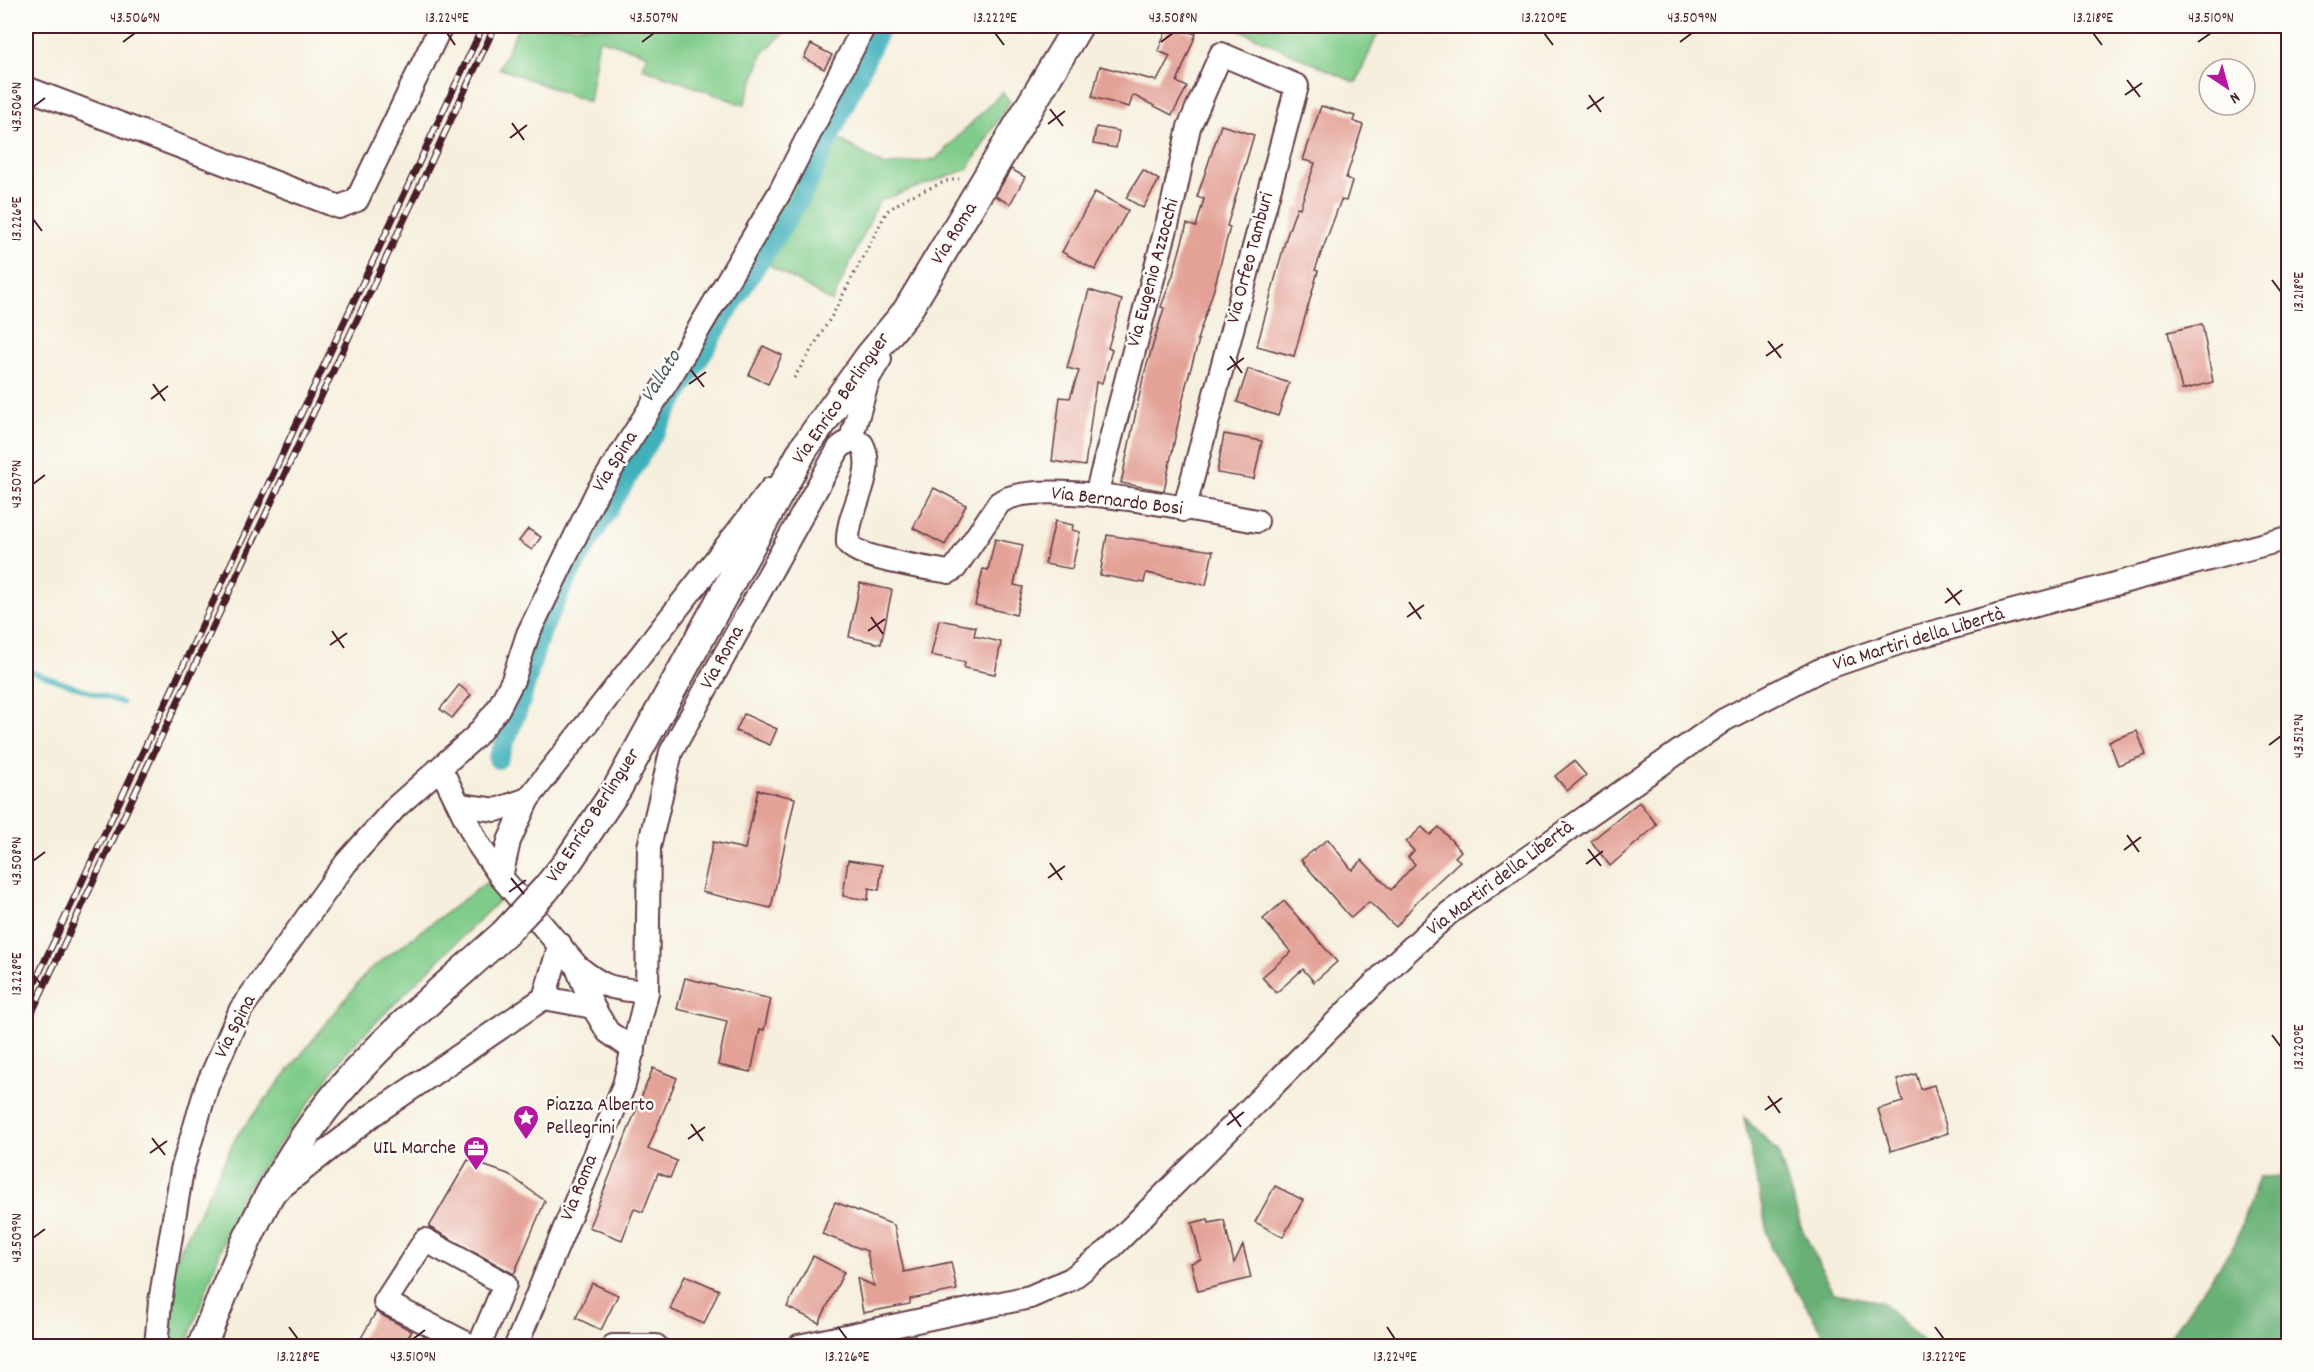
<svg xmlns="http://www.w3.org/2000/svg" width="2314" height="1372" font-family="Dekko,sans-serif">
<style>
.green{fill:#80cc8a;stroke:#65765a;stroke-width:1.5}
.forest{fill:#68b076;stroke:#596850;stroke-width:1.5}
.lines{fill:none;stroke-linecap:round;stroke-linejoin:round}
.stream{stroke:#41b1bb;stroke-width:5}
.canal{stroke:#41b1bb;stroke-width:20}
.building{fill:#e3a197}
.minor-casing{stroke:#643e46;stroke-width:26}
.major-casing{stroke:#643e46;stroke-width:32}
.path{stroke:#643e46;stroke-width:3;stroke-dasharray:1.5 4.5;stroke-linecap:butt}
.minor{stroke:#fff;stroke-width:22}
.major{stroke:#fff;stroke-width:28}
.rail-casing{stroke:#4a1f2b;stroke-width:7}
.rail{stroke:#fdfcf7;stroke-width:4.5;stroke-dasharray:14;stroke-linecap:butt}
.major-bridge-casing{stroke:#643e46;stroke-width:32;stroke-linecap:butt}
.major-bridge{stroke:#fff;stroke-width:28}
.ticks{fill:none;stroke:#4a1f2b;stroke-width:2}
.labels{text-anchor:middle;dominant-baseline:central;stroke-width:5;stroke-linejoin:round;paint-order:stroke}
.street-label{font-size:20px;fill:#4a1f2b;stroke:#fdfcf7}
.poi-label{font-size:20px;fill:#4a1f2b;stroke:#fdfcf7;text-anchor:start}
.water-label{font-size:21px;font-style:italic;fill:#465965;stroke:#fdfcf7}
.neatline{fill:none;stroke:#4a1f2b;stroke-width:2}
.ticks-label{font-size:15px;text-anchor:middle;fill:#4a1f2b}
</style>
<rect width="100%" height="100%" fill="#fdfcf7"/>
<filter id="ink" filterUnits="userSpaceOnUse"><feTurbulence type="fractalNoise" baseFrequency=".0167" numOctaves="2"/><feDisplacementMap in="SourceGraphic" scale="12" xChannelSelector="R" yChannelSelector="G"/><feConvolveMatrix kernelMatrix="1 2 1 2 8 2 1 2 1" color-interpolation-filters="sRGB"/></filter>
<filter id="wash" filterUnits="userSpaceOnUse"><feTurbulence type="fractalNoise" baseFrequency=".008" numOctaves="4" result="noise"/><feDisplacementMap in="SourceGraphic" scale="24" xChannelSelector="R" yChannelSelector="G"/><feGaussianBlur stdDeviation="1.35" result="paint"/><feColorMatrix in="noise" values="0 0 0 0 0 0 0 0 0 0 0 0 0 0 0 0 0 1.4 0 .05"/><feComposite in="paint" operator="in"/></filter>
<g filter="url(#wash)">
<rect width="100%" height="100%" fill="#f6efdd"/>
<!-- green -->
<g class="green">
<polygon points="519,26 767,26 785,32 763,53 744,105 642,68 647,54 599,39 589,102 499,68"/>
<polygon points="1231,26 1381,26 1356,83"/>
<polygon points="1002,92 1010,101 968,169 879,201 832,302 766,263 747,258 818,130 844,142 884,166 936,159"/>
<polygon points="487,882 502,897 347,1051 239,1199 186,1346 166,1346 175,1261 238,1134 368,971"/>
</g>
<!-- forest -->
<g class="forest">
<polygon points="1744,1117 1778,1152 1802,1229 1834,1293 1881,1302 1927,1346 1831,1346 1770,1247"/>
<polygon points="2288,1176 2288,1346 2163,1346 2235,1244 2259,1177"/>
</g>
<g class="lines">
<!-- stream -->
<polyline class="stream" points="26,670 122,703"/>
<!-- canal -->
<polyline class="canal" points="498,759 520,704 539,637 567,578 733,302 804,192 881,26"/>
</g>
<g id="blocks">
<!-- building -->
<g class="building">
<polygon points="1168,26 1196,34 1177,82 1187,87 1172,115 1133,95 1129,107 1092,97 1100,66 1157,81 1170,56 1158,51"/>
<polygon points="811,44 832,55 824,69 804,58"/>
<polygon points="1321,106 1355,116 1353,121 1363,125 1346,178 1352,181 1346,201 1341,200 1315,270 1318,271 1294,356 1257,346 1286,238 1297,207 1300,208 1315,163 1303,160"/>
<polygon points="1221,125 1254,135 1227,226 1230,227 1214,289 1197,340 1199,340 1186,385 1164,491 1121,483 1143,378 1164,308 1161,307 1173,275 1187,224 1196,227 1204,199 1197,197"/>
<polygon points="1096,127 1119,131 1116,148 1093,144"/>
<polygon points="1011,169 1025,177 1010,204 995,196"/>
<polygon points="1143,170 1159,180 1143,208 1126,198"/>
<polygon points="1095,192 1128,210 1095,270 1062,252"/>
<polygon points="1089,290 1122,300 1108,348 1112,350 1102,383 1096,382 1085,466 1052,461 1060,397 1070,398 1079,371 1067,368"/>
<polygon points="2202,324 2213,382 2182,390 2168,332"/>
<polygon points="763,346 782,355 768,384 749,375"/>
<polygon points="1248,369 1289,383 1278,416 1237,402"/>
<polygon points="1224,434 1262,441 1254,479 1217,473"/>
<polygon points="934,488 966,505 945,545 913,528"/>
<polygon points="1055,521 1073,525 1072,530 1080,532 1072,569 1045,564"/>
<polygon points="528,529 541,537 532,550 519,541"/>
<polygon points="1107,535 1213,551 1206,585 1146,573 1144,583 1100,575"/>
<polygon points="995,539 1023,545 1014,585 1023,587 1016,615 975,605 983,569 988,570"/>
<polygon points="860,583 892,590 881,644 849,637"/>
<polygon points="939,620 976,627 974,636 1001,642 995,674 964,668 965,662 931,655"/>
<polygon points="459,685 471,695 452,718 440,709"/>
<polygon points="744,714 777,729 770,745 736,731"/>
<polygon points="2137,731 2146,755 2118,765 2109,741"/>
<polygon points="1574,761 1586,775 1567,791 1555,776"/>
<polygon points="758,790 795,798 771,908 702,892 713,842 745,849"/>
<polygon points="1639,802 1657,825 1610,866 1591,841"/>
<polygon points="1422,827 1430,835 1439,827 1461,851 1455,857 1460,861 1418,900 1396,927 1369,902 1351,918 1301,860 1328,839 1352,870 1362,860 1391,890 1415,864 1408,857 1414,851 1406,842"/>
<polygon points="848,860 882,865 879,890 869,888 868,900 843,896"/>
<polygon points="1284,901 1337,962 1314,982 1303,969 1276,993 1262,977 1291,952 1263,919"/>
<polygon points="685,978 771,999 764,1030 760,1029 751,1072 718,1065 727,1021 677,1009"/>
<polygon points="653,1068 677,1078 648,1149 677,1161 670,1178 658,1173 643,1212 634,1209 622,1240 589,1227"/>
<polygon points="1916,1074 1921,1089 1934,1085 1948,1133 1891,1151 1878,1109 1903,1102 1897,1080"/>
<polygon points="468,1160 508,1174 545,1201 514,1274 429,1227"/>
<polygon points="1275,1186 1303,1200 1283,1237 1255,1222"/>
<polygon points="835,1202 894,1225 904,1272 951,1262 957,1290 910,1299 910,1304 863,1313 857,1278 874,1286 867,1251 822,1234"/>
<polygon points="1208,1219 1209,1223 1224,1220 1234,1263 1243,1245 1251,1278 1198,1291 1191,1263 1201,1260 1192,1223"/>
<polygon points="813,1256 844,1272 819,1323 787,1307"/>
<polygon points="685,1275 719,1290 704,1324 670,1309"/>
<polygon points="592,1283 618,1295 601,1330 576,1318"/>
<polygon points="376,1312 412,1331 402,1347 356,1347"/>
</g>
</g>
</g>
<g filter="url(#ink)">
<use href="#blocks" fill-opacity="0" stroke="#643e46" stroke-width="1.5"/>
<g class="lines">
<defs>
<g id="minor">
<polyline points="26,88 339,207 357,200 441,26"/>
<path d="M 851,439 L 862,444 C 878,474 846,511 848,543 C 858,559 928,568 949,572 L 955,568 L 999,503 C 1036,474 1207,513 1257,521"/>
<polyline points="1096,495 1173,202 1189,127 1221,54 1297,86 1184,510"/>
<polyline points="441,769 478,844 501,877 576,965 593,1007 608,1032 634,1050"/>
<polyline points="460,805 496,810 528,799"/>
<polyline points="501,877 509,841 528,799 771,489"/>
<path d="M 578,967 C 607,990 612,988 647,992"/>
<polyline points="544,998 593,1007"/>
<polyline points="274,1193 371,1116 544,998 560,944"/>
<polyline points="156,1346 160,1302 182,1170 207,1086 241,1009 346,863 396,807 476,736 498,709 513,680 528,634 597,492 675,369 780,192 864,26"/>
<polyline points="472,1346 385,1302 425,1240 505,1284 479,1346"/>
<polyline points="516,1346 624,1085 647,992 649,847 671,752 839,448 851,439 869,377 880,359"/>
<polyline points="613,1346 656,1346"/>
<polyline points="799,1346 1030,1297 1071,1279 1109,1250 1397,961 1449,913 1724,720 1820,670 1916,637 2288,538"/>
</g>
<g id="major">
<polyline points="545,890 567,863 617,789 804,448 869,357 907,311 1078,26"/>
<path d="M 202,1346 C 239,1252 279,1158 348,1081 C 395,1028 451,982 504,934"/>
</g>
</defs>
<!-- minor casing -->
<use href="#minor" class="minor-casing"/>
<!-- major casing -->
<use href="#major" class="major-casing"/>
<!-- path -->
<polyline class="path" points="794,378 833,314 887,211 908,197 947,181 959,179"/>
<!-- minor -->
<use href="#minor" class="minor"/>
<!-- major -->
<use href="#major" class="major"/>
<defs>
<g id="rail">
<polyline points="26,1001 483,26"/>
<polyline points="26,1025 495,26"/>
</g>
</defs>
<!-- rail casing -->
<use href="#rail" class="rail-casing"/>
<!-- rail -->
<use href="#rail" class="rail"/>
<defs>
<polyline id="major-bridge" points="504,934 545,890"/>
</defs>
<!-- major-bridge casing -->
<use href="#major-bridge" class="major-bridge-casing"/>
<!-- major-bridge -->
<use href="#major-bridge" class="major-bridge"/>
</g>
</g>
<!-- ticks -->
<path class="ticks" d="M 447,33 L 455,45M 995,33 L 1004,45M 1544,33 L 1553,45M 2093,33 L 2102,45M 123,42 L 135,33M 642,42 L 654,33M 1161,42 L 1173,33M 1680,42 L 1692,33M 2198,42 L 2211,33M 2127,80 L 2140,97M 1589,95 L 1601,112M 2125,95 L 2142,83M 33,107 L 45,98M 1050,109 L 1063,126M 1587,109 L 1604,97M 512,123 L 524,140M 1048,124 L 1065,111M 510,138 L 527,125M 33,219 L 42,231M 2272,280 L 2281,292M 1768,341 L 1781,358M 1230,356 L 1242,373M 1766,356 L 1783,344M 691,370 L 704,387M 1227,370 L 1244,358M 153,384 L 165,401M 689,384 L 706,372M 151,399 L 168,386M 33,484 L 45,475M 1947,588 L 1960,605M 1409,602 L 1421,619M 1945,603 L 1962,590M 871,617 L 883,634M 1407,617 L 1424,605M 332,631 L 344,648M 868,631 L 885,619M 330,645 L 347,633M 2269,745 L 2281,736M 2127,835 L 2139,852M 1588,849 L 1601,866M 2124,850 L 2141,837M 33,861 L 45,852M 1050,863 L 1062,880M 1586,864 L 1603,851M 511,878 L 524,894M 1048,878 L 1065,866M 509,892 L 526,880M 33,974 L 42,986M 2272,1035 L 2281,1047M 1768,1096 L 1780,1113M 1229,1110 L 1241,1127M 1765,1110 L 1782,1098M 691,1124 L 703,1141M 1227,1125 L 1244,1112M 152,1138 L 165,1155M 688,1139 L 705,1127M 150,1153 L 167,1141M 33,1238 L 45,1229M 289,1327 L 298,1339M 838,1327 L 847,1339M 1387,1327 L 1395,1339M 1935,1327 L 1944,1339M 413,1339 L 425,1330"/>
<!-- icons -->
<defs>
<symbol id="sight-pin" viewBox="-11 -11 22 30"><path d="M0 17L-7.5 6A9.5 9.5 0 1 1 7.5 6Z" fill="#b5179e" stroke="#fdfcf7"/><path d="M0-6L1.8-2.2L6-1.7L2.9 1.2L3.7 5.4L0 3.3L-3.7 5.4L-2.9 1.2L-6-1.7L-1.8-2.2Z" fill="#fff"/></symbol>
<symbol id="office-pin" viewBox="-11 -11 22 30"><path d="M0 17L-7.5 6A9.5 9.5 0 1 1 7.5 6Z" fill="#b5179e" stroke="#fdfcf7"/><path d="M-6-3h4V-5.5h4V-3h4V5H-6ZM-1-4.5V-3h2v-1.5ZM-6 0V1H6V0Z" fill="#fff"/></symbol>
</defs>
<g fill-rule="evenodd">
<use href="#sight-pin" x="511" y="1103" width="30" height="40"/>
<use href="#office-pin" x="461" y="1134" width="30" height="40"/>
</g>
<g class="labels">
<!-- street labels -->
<g class="street-label">
<text transform="translate(955 234) rotate(-58)">Via Roma</text>
<text transform="translate(1251 258) rotate(-75)">Via Orfeo Tamburi</text>
<text transform="translate(1154 273) rotate(-75)">Via Eugenio Azzocchi</text>
<text transform="translate(842 399) rotate(-55)">Via Enrico Berlinguer</text>
<text transform="translate(616 462) rotate(-58)">Via Spina</text>
<text transform="translate(1117 502) rotate(7)">Via Bernardo Bosi</text>
<text transform="translate(1919 640) rotate(-17)">Via Martiri della Libertà</text>
<text transform="translate(723 658) rotate(-61)">Via Roma</text>
<text transform="translate(594 816) rotate(-57)">Via Enrico Berlinguer</text>
<text transform="translate(1501 879) rotate(-37)">Via Martiri della Libertà</text>
<text transform="translate(236 1027) rotate(-63)">Via Spina</text>
<text transform="translate(580 1188) rotate(-68)">Via Roma</text>
</g>
<!-- poi labels -->
<g class="poi-label">
<text x="546" y="1106">Piazza Alberto<tspan x="546" dy="23">Pellegrini</tspan></text>
<text x="456" y="1149" text-anchor="end">UIL Marche</text>
</g>
<!-- water labels -->
<g class="water-label">
<text transform="translate(662 377) rotate(-58)">Vallato</text>
</g>
</g>
<!-- margin -->
<rect width="2314" height="1372" fill="none" stroke="#fdfcf7" stroke-width="66"/>
<!-- north arrow -->
<g transform="translate(2227 87) rotate(144)"><circle r="28" fill="#fdfcf7" stroke="#b5a4a5" stroke-width="1.5"/>
<path d="M0-4.5L10 22L0 15L-10 22Z" fill="#b5179e"/>
<text y="-9" font-size="16" font-weight="bold" text-anchor="middle" fill="#4a1f2b">N</text>
</g>
<rect x="33" y="33" width="2248" height="1306" class="neatline"/>
<g class="ticks-label">
<text x="135" y="22">43.506°N</text>
<text x="447" y="22">13.224°E</text>
<text x="654" y="22">43.507°N</text>
<text x="995" y="22">13.222°E</text>
<text x="1173" y="22">43.508°N</text>
<text x="1544" y="22">13.220°E</text>
<text x="1692" y="22">43.509°N</text>
<text x="2093" y="22">13.218°E</text>
<text x="2211" y="22">43.510°N</text>
<text transform="translate(16 107) rotate(-90)" y="5">43.506°N</text>
<text transform="translate(16 219) rotate(-90)" y="5">13.226°E</text>
<text transform="translate(2298 292) rotate(-90)" y="5">13.218°E</text>
<text transform="translate(16 484) rotate(-90)" y="5">43.507°N</text>
<text transform="translate(2298 736) rotate(-90)" y="5">43.512°N</text>
<text transform="translate(16 861) rotate(-90)" y="5">43.508°N</text>
<text transform="translate(16 974) rotate(-90)" y="5">13.228°E</text>
<text transform="translate(2298 1047) rotate(-90)" y="5">13.220°E</text>
<text transform="translate(16 1238) rotate(-90)" y="5">43.509°N</text>
<text x="298" y="1361">13.228°E</text>
<text x="413" y="1361">43.510°N</text>
<text x="847" y="1361">13.226°E</text>
<text x="1395" y="1361">13.224°E</text>
<text x="1944" y="1361">13.222°E</text>
</g>
</svg>
